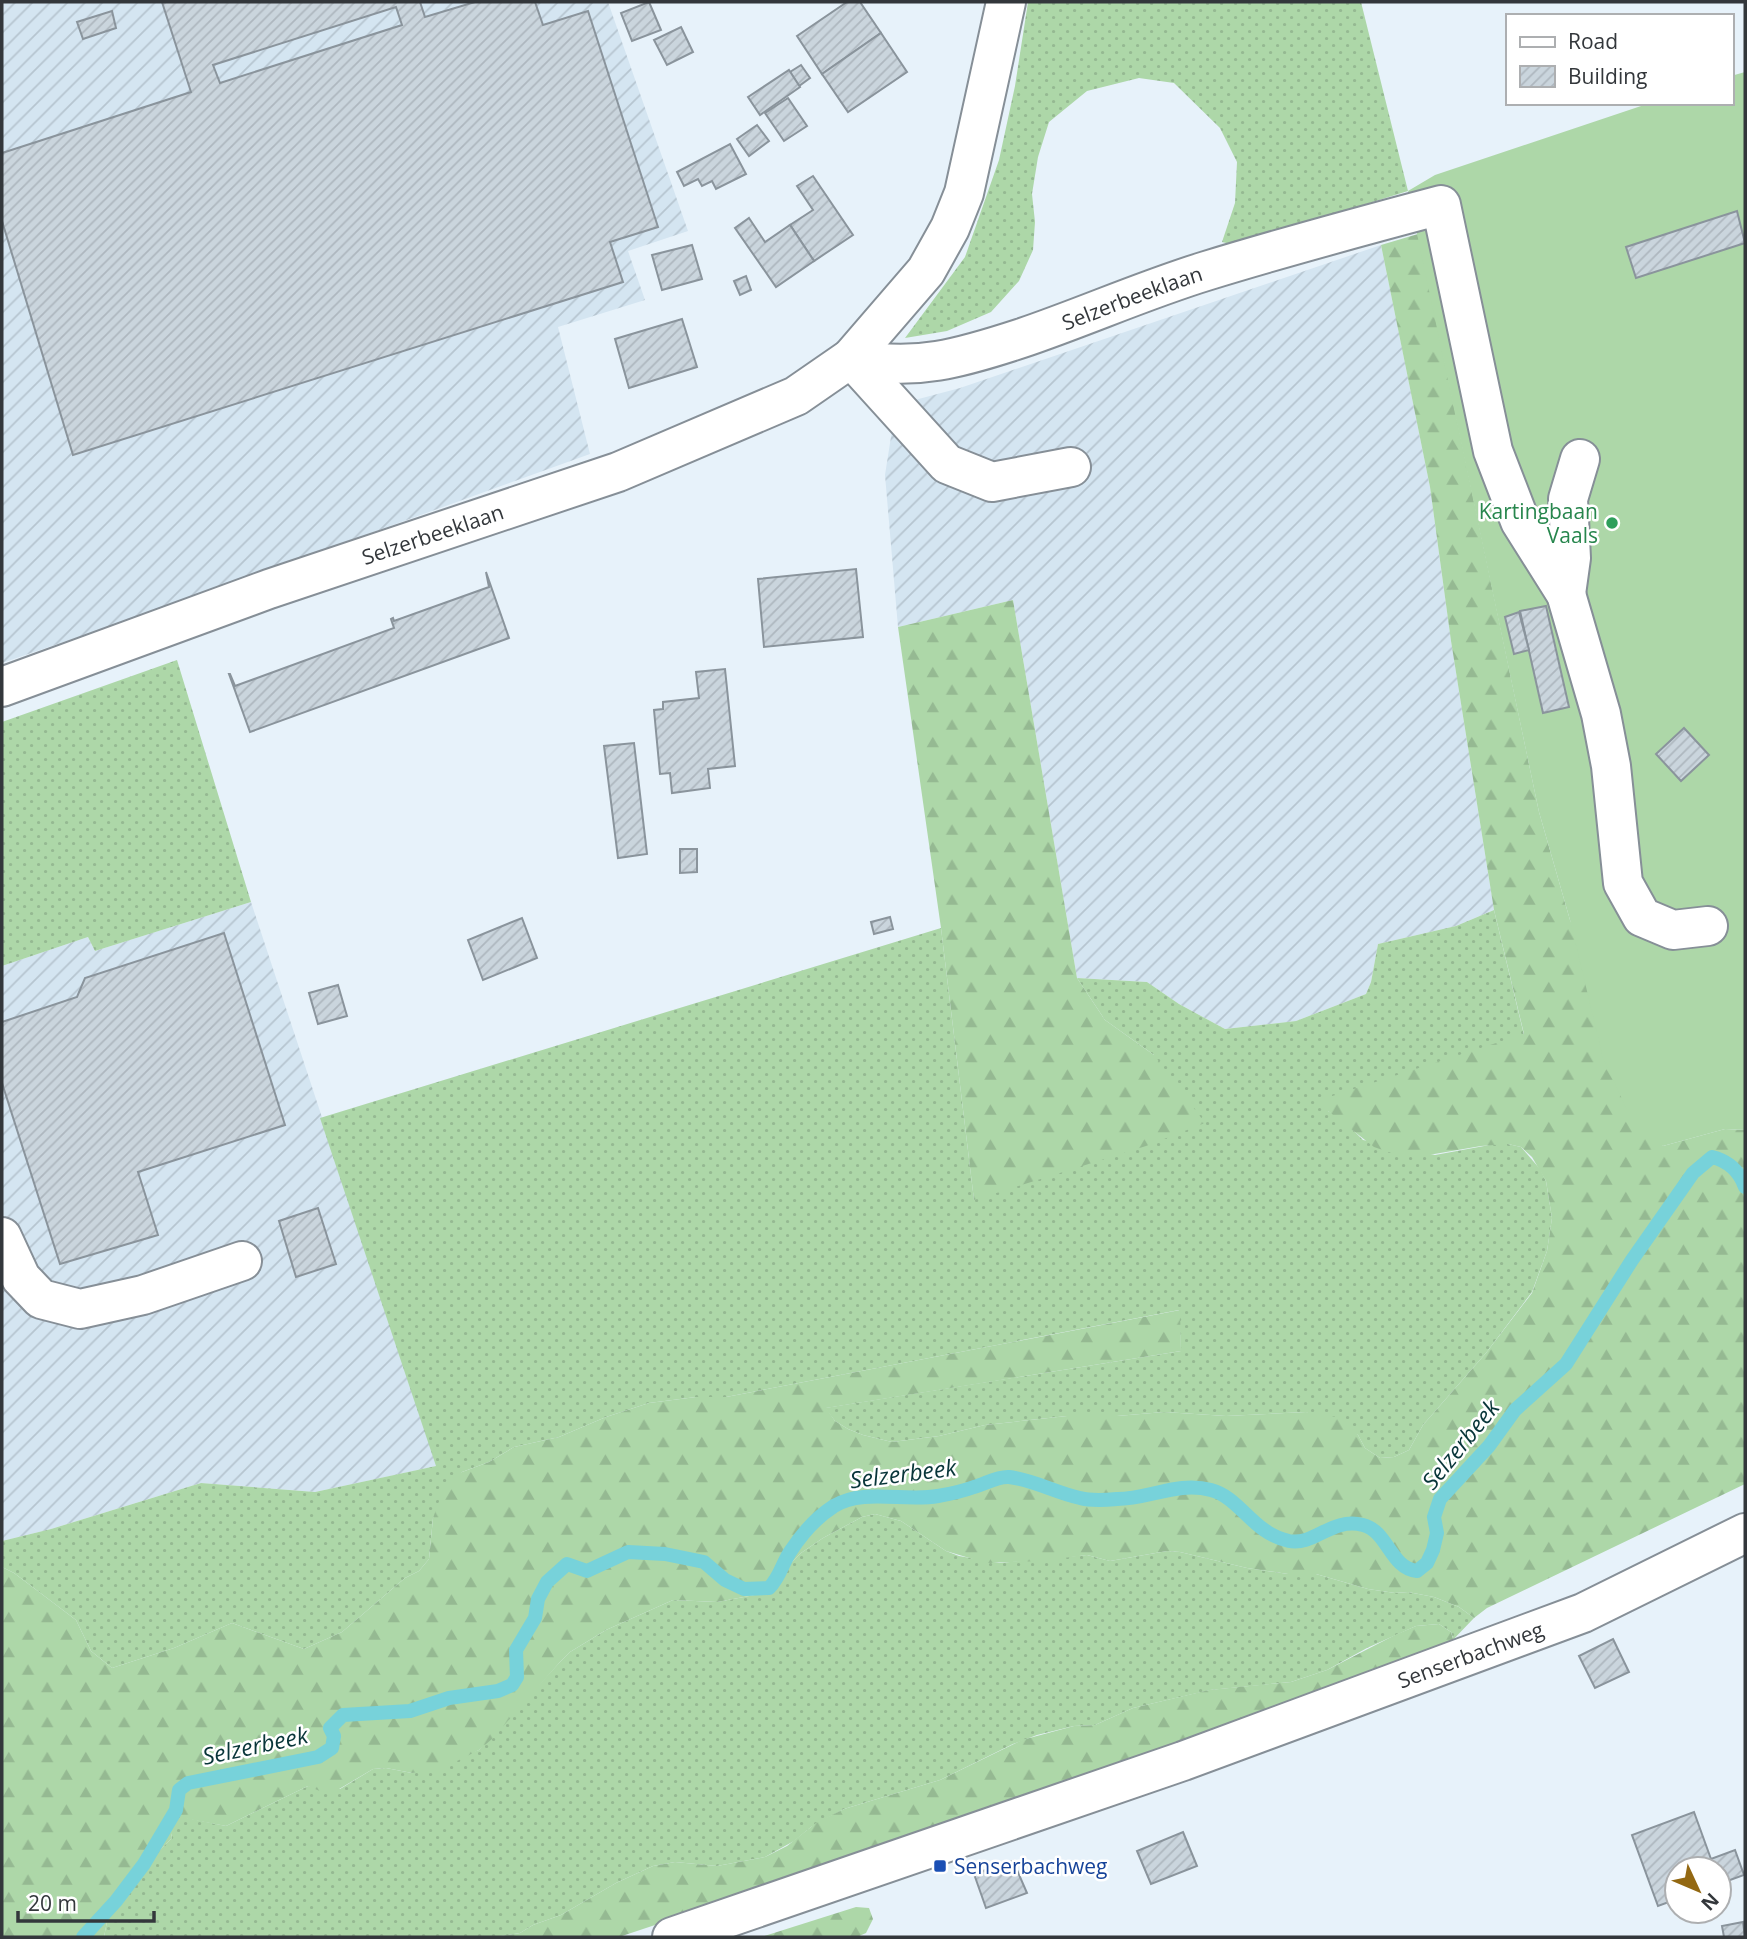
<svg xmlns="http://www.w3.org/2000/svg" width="1747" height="1939" font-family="'Open Sans',sans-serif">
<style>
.industrial{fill:url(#industrial-furrows)}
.grass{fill:url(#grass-dots)}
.forest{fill:url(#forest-firs)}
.garden{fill:#add7a8}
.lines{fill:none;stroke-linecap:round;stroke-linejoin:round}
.stream{stroke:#77d2da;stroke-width:14}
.building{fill:url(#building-hatch);stroke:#8a949c;stroke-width:2;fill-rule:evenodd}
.minor-casing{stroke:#868f97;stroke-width:42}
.minor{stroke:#fff;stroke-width:38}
.leisure-dot{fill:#2e9e5b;stroke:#fff;stroke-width:2.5}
.transit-dot{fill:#1a4fb4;stroke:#fff;stroke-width:2.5}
.labels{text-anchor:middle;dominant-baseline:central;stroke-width:5;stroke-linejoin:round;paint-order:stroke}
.street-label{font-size:21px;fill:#33373b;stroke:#fff}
.leisure-label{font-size:21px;fill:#27864d;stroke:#fff;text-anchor:end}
.transit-label{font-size:21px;fill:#164399;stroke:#fff;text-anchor:start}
.water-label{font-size:23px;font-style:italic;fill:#083539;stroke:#fff}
</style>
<defs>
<pattern id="industrial-furrows" width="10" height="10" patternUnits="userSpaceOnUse" patternTransform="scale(1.75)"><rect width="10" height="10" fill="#d4e5f1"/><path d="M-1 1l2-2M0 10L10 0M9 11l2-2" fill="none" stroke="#b6c5d0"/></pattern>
<pattern id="grass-dots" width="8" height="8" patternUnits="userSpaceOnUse" patternTransform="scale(1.75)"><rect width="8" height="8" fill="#add7a8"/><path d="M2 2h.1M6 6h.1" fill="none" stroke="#95b992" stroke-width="1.8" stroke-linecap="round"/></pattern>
<pattern id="forest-firs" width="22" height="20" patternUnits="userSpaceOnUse" patternTransform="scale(1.75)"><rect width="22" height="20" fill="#add7a8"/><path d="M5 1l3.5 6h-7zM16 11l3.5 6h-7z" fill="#95b992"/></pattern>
<pattern id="building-hatch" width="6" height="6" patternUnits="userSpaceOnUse" patternTransform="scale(1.75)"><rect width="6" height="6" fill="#cad5dd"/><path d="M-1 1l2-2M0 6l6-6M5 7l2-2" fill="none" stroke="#aeb7bf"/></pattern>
</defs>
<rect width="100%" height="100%" fill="#e7f2fa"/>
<!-- industrial -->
<g class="industrial">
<polygon points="2,2 608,2 688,231 628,251 645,300 558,327 590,454 160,609 2,663"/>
<polygon points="1381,245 1430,487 1451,641 1494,910 1456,926 1378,944 1371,982 1366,994 1296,1021 1225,1029 1179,1004 1147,982 1077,978 1013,600 898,627 885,475 896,405 960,388"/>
<polygon points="251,902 437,1466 315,1492 201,1483 51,1529 2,1541 2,966 88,937 95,951"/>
</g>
<!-- grass -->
<g class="grass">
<polygon points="1028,2 1361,2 1408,191 1235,245 1222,242 1235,203 1237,162 1220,128 1174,83 1139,78 1087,91 1049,122 1038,157 1032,194 1035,222 1033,250 1019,281 991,312 947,331 905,338 965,257 999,160 1015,86"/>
<polygon points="177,660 251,902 95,951 88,937 2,966 2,722"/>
<polygon points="1494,910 1524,1035 1328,1111 1343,1120 1363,1140 1435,1155 1495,1144 1508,1144 1521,1147 1540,1169 1546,1181 1552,1218 1547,1251 1532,1292 1486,1353 1423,1425 1409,1450 1394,1457 1380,1458 1365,1448 1358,1435 1306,1412 1226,1416 1164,1412 1117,1416 1067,1416 985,1425 939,1436 892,1442 863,1435 848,1429 835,1421 825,1408 1181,1351 1179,1310 726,1397 696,1397 649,1403 606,1417 559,1437 514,1447 489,1462 462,1472 433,1518 429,1559 419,1571 405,1578 342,1632 304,1649 232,1623 174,1648 112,1668 91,1651 76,1620 14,1573 2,1567 2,1541 51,1529 201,1483 315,1492 436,1466 320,1118 941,928 974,1200 1154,1055 1105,1020 1077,978 1147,982 1179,1004 1225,1029 1296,1021 1366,994 1371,982 1378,944 1456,926"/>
<polygon points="875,1514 901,1521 946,1551 959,1556 999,1563 1087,1555 1110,1561 1167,1551 1180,1552 1247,1568 1288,1574 1316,1574 1368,1589 1395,1593 1408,1592 1434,1597 1459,1607 1474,1618 1449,1644 1453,1638 1451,1632 1439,1624 1416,1626 1367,1648 1327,1670 1291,1682 1210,1690 1133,1708 1095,1725 1074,1726 1037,1735 1013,1744 940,1780 844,1809 811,1827 794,1841 765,1857 717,1866 675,1862 653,1866 616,1883 561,1915 533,1925 520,1933 495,1937 104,1937 112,1896 172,1838 167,1814 226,1826 308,1786 340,1789 373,1769 386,1768 412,1773 479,1750 560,1662 570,1652 606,1630 673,1600 717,1602 760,1594 801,1553 823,1538 862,1517"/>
</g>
<!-- forest -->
<g class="forest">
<polygon points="1418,234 1539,812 1570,920 1663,1146 1725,1129 1745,1130 1745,1484 1487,1608 1474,1618 1459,1607 1434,1597 1408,1592 1395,1593 1368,1589 1316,1574 1288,1574 1247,1568 1180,1552 1167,1551 1110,1561 1087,1555 1040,1561 986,1563 946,1551 901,1521 875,1514 862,1517 823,1538 801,1553 760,1594 717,1602 673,1600 606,1630 570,1652 560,1662 492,1739 479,1750 439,1770 412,1773 386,1768 373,1769 329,1795 308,1786 226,1826 167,1815 172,1838 112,1896 104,1937 2,1937 2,1567 14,1573 76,1620 91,1651 112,1668 174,1648 232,1623 304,1649 342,1632 405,1578 419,1571 429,1559 433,1518 442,1493 450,1482 462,1472 489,1462 514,1447 559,1437 606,1417 649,1403 696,1397 726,1397 1180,1310 1181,1351 826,1408 835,1421 848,1429 863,1435 892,1442 939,1436 985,1425 1067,1416 1117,1416 1164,1412 1226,1416 1306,1412 1336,1417 1358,1435 1365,1448 1380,1458 1394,1457 1409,1450 1423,1425 1486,1353 1532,1293 1547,1251 1552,1218 1546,1181 1532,1157 1521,1147 1508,1144 1481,1146 1417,1157 1403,1157 1374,1147 1328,1111 1320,1100 1524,1034 1494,910 1451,641 1430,487 1381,245"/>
<polygon points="1013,600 1077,978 1105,1020 1154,1055 1205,1123 1146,1146 974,1200 941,928 898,627"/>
<polygon points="1439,1624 1451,1632 1453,1639 1444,1649 860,1857 619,1937 495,1937 520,1933 533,1925 561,1915 616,1883 653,1866 675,1862 717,1866 765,1857 787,1846 816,1823 844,1809 940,1780 1022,1740 1074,1726 1095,1725 1133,1708 1209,1690 1291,1682 1327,1670 1395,1635 1416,1626"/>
<polygon points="856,1907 869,1908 873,1919 866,1933 857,1937 761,1937"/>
</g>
<!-- garden -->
<polygon class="garden" points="1745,72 1745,1130 1725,1129 1663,1146 1627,1110 1603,1058 1570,920 1539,812 1408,191 1435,175 1650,103 1731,103 1731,76"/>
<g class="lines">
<!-- stream -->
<path class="stream" d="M 83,1937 L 116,1901 L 144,1864 L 176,1810 L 179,1790 L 188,1783 L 318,1757 L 332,1748 L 334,1736 L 330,1728 L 343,1715 L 410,1711 L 449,1698 L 498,1691 L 512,1685 L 517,1677 L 516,1650 L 535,1618 L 538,1599 L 547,1582 L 567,1564 L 587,1571 L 628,1552 L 665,1554 L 704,1562 L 725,1580 L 744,1589 L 769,1588 C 780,1577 782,1564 790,1552 C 801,1535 817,1517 834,1506 C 863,1488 905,1502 938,1496 C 950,1494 963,1491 974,1487 C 985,1484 998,1476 1009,1477 C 1034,1480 1056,1493 1080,1498 C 1091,1501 1106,1500 1117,1499 C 1149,1499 1178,1481 1211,1490 C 1241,1498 1252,1533 1289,1541 C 1315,1546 1331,1517 1363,1525 C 1388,1531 1390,1568 1417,1571 L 1427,1563 L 1433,1550 L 1437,1533 L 1434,1517 L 1440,1499 L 1489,1446 L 1515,1410 L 1566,1364 L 1632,1260 L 1693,1173 L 1712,1157 C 1728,1161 1739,1170 1745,1187"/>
</g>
<!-- building -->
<g class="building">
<path d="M 162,2 L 420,2 L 425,17 L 475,2 L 535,2 L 543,25 L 588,11 L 658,227 L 610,242 L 623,282 L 73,455 L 2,221 L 2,153 L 191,92 ZM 396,7 L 402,25 L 220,83 L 213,65 Z"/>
<polygon points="649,2 661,30 632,41 621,13"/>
<polygon points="847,2 860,2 881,33 822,74 797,36"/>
<polygon points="112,11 116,28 83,39 77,22"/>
<polygon points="681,27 693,52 667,65 654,40"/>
<polygon points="881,33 907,72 848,112 822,74"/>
<polygon points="801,65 810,78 799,86 790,72"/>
<polygon points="789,70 800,87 760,115 748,97"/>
<polygon points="788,98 807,126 784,141 765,113"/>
<polygon points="757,125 769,141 749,156 737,139"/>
<polygon points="730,144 746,174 716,189 712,181 702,186 698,179 684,186 677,172"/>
<polygon points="813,176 853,235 814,261 790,225 813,210 797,186"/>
<polygon points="1737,211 1745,243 1636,278 1626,247"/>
<polygon points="749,218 765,242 790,225 814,261 776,287 735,228"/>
<polygon points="692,245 702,279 662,290 652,255"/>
<polygon points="746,276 751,290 740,295 734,281"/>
<polygon points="682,319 697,367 629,388 615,339"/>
<polygon points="856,569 863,637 764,647 758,579"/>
<polygon points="486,572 509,638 250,732 229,674 230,674 235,686 394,628 391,619 393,618 394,621 489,587"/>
<polygon points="1546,606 1569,707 1543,713 1520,611"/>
<polygon points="1519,612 1529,650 1514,654 1505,617"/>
<polygon points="725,669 735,766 708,769 710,788 672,793 670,773 660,774 654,710 663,709 663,702 699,698 696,672"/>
<polygon points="1684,728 1709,755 1681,781 1656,754"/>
<polygon points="634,743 647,854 618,858 604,746"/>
<polygon points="680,849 697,849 697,872 680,873"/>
<polygon points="890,917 893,929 874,934 871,922"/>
<polygon points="522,918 537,958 483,980 468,940"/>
<polygon points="224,933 285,1125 138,1172 158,1235 60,1264 2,1083 2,1022 77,997 85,978"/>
<polygon points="338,985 347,1016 318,1024 309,993"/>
<polygon points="318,1208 336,1264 296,1277 279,1221"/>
<polygon points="1613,1639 1629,1672 1595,1688 1579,1656"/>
<polygon points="1694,1812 1711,1859 1735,1850 1744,1875 1719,1884 1719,1869 1677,1869 1677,1899 1658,1906 1632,1835"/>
<polygon points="1183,1832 1197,1866 1151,1884 1137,1851"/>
<polygon points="1013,1861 1027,1893 986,1908 974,1874"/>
<polygon points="1743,1922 1745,1937 1724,1937 1722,1926"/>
</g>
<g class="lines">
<defs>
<g id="minor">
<path id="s1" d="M 851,358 C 913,373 964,357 1022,338 C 1084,317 1144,290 1206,271 C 1284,247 1362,226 1441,205 L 1493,451 L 1520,521 L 1566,594 L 1601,714 L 1611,766 L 1623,883 L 1642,917 L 1673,930 L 1708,926"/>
<polyline points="851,358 947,464 992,482 1071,467"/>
<polyline points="1566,594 1571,558 1568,499 1580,459"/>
<path id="s2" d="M 2,687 L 269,589 L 618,472 L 796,396 L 851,358 L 926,271 L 950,228 L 964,193 L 1006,2"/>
<polyline points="2,1237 21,1278 41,1299 80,1309 143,1295 242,1261"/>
<path id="s3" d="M 672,1937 L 1183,1761 L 1583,1613 L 1745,1533"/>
</g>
</defs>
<!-- minor casing -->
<use href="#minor" class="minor-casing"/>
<!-- minor -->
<use href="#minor" class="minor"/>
</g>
<!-- markers -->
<circle class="leisure-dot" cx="1612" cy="523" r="7"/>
<rect class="transit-dot" x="933" y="1859" width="14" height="14" rx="3.5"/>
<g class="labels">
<!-- street labels -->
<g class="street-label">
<text stroke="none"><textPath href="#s1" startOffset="292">Selzerbeeklaan</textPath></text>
<text stroke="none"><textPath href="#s2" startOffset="457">Selzerbeeklaan</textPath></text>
<text stroke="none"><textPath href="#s3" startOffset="847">Senserbachweg</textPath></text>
</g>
<!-- leisure labels -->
<g class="leisure-label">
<text x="1598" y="511">Kartingbaan<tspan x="1598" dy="24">Vaals</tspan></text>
</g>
<!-- transit labels -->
<g class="transit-label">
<text x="954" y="1866">Senserbachweg</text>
</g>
<!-- water labels -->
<g class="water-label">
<text transform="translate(1460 1444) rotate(-51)">Selzerbeek</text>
<text transform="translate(903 1473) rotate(-7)">Selzerbeek</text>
<text transform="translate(255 1745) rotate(-12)">Selzerbeek</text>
</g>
</g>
<!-- border -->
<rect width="1747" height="1939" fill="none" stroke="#33373b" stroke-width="7"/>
<!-- legend -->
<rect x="1506" y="14" width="228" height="91" fill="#ffffff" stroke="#adafb1" stroke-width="2"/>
<rect x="1520" y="37" width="35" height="10" fill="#ffffff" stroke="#adafb1" stroke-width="2"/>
<text x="1568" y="49" font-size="21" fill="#33373b">Road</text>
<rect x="1520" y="66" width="35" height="21" fill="url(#building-hatch)" stroke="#adafb1" stroke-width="2"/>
<text x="1568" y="84" font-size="21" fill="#33373b">Building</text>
<!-- north arrow -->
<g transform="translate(1698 1890) rotate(134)"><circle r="33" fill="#ffffff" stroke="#adafb1" stroke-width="2"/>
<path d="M0-5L12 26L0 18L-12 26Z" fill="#936812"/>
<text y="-10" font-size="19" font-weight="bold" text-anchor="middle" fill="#33373b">N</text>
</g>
<!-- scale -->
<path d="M18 1911v10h136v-10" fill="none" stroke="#33373b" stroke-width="3.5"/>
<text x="28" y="1911" font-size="21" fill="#33373b" stroke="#ffffff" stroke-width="5" paint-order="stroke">20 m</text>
</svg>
